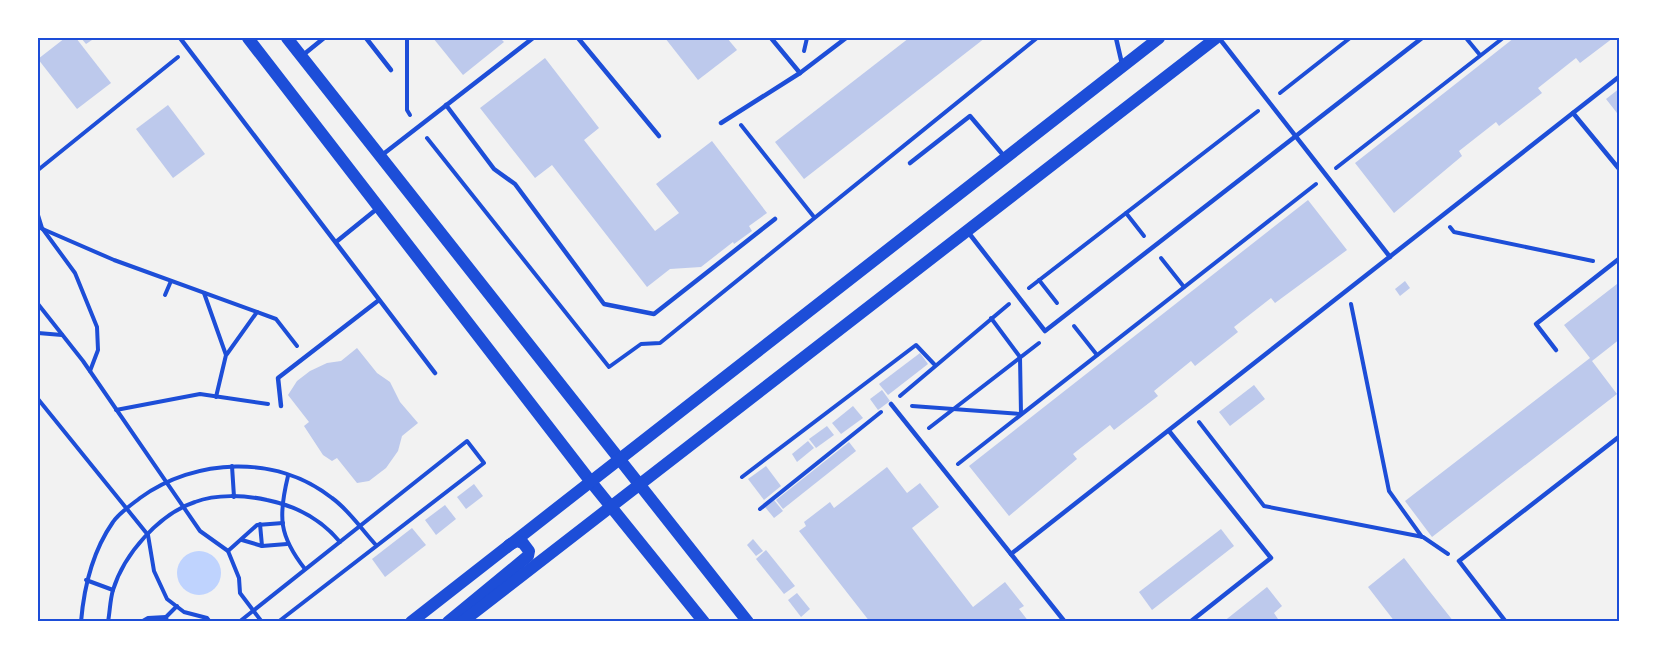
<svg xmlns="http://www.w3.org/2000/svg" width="1657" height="659" font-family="Rubik,sans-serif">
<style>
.water{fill:#bfd3fe}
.building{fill:#bdc9ec}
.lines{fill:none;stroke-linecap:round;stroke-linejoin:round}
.path{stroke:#1d4ed8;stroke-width:4}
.service{stroke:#1d4ed8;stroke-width:4.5}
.secondary{stroke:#1d4ed8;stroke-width:12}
.neatline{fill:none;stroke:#1d4ed8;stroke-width:2}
</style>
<rect width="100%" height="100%" fill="#f2f2f2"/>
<!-- water -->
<circle class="water" cx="199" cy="573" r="22"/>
<!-- building -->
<g class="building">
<polygon points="65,38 76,38 111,83 77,109 38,59"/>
<polygon points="81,38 95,38 86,44"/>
<polygon points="433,38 500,38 504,42 463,75"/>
<polygon points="665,38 727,38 737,50 698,80"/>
<polygon points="909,38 985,38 804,179 775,142"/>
<polygon points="1514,38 1613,38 1580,63 1576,58 1538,88 1542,93 1499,126 1496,122 1459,151 1462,156 1394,213 1355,163"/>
<polygon points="545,58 599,128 584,140 655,231 679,213 656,184 712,141 767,213 749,226 752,231 734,244 733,242 701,267 670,269 647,287 552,165 535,178 480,108"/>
<polygon points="1620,88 1620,112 1617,113 1606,99"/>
<polygon points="168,105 205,154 173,178 136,129"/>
<polygon points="1308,200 1347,250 1275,303 1271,298 1234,327 1238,332 1195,366 1191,361 1154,391 1158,396 1114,430 1110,425 1073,454 1077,459 1009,516 969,466"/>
<polygon points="1405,281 1410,288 1400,296 1395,289"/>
<polygon points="1617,284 1620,339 1592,361 1617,394 1432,537 1405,501 1590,358 1564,325"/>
<polygon points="357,348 377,373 390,382 400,402 418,423 402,436 398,451 386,468 369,481 357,483 337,458 332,461 323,455 304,426 309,422 288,395 297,381 310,371 327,363 341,361"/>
<polygon points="920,353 928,364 888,395 879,384"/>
<polygon points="1254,385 1265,399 1230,426 1219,412"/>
<polygon points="882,390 890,401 878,410 870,399"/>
<polygon points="853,406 863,418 841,434 832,423"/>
<polygon points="827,426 834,435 816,448 809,439"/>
<polygon points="808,441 814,448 797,462 792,454"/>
<polygon points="849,442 856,451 783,509 776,500"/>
<polygon points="766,466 781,486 764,500 748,479"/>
<polygon points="887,467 907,493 920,483 939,507 912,528 973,607 1005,582 1024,606 1019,609 1029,622 870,622 799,531 806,526 804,522 830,502 834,508"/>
<polygon points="474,484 483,496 466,509 457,497"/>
<polygon points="774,500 783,511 774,518 765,507"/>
<polygon points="445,505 456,519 436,535 425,520"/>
<polygon points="412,528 426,545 385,577 372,559"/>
<polygon points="1221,529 1234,546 1152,610 1139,592"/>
<polygon points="753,539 763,551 756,556 747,545"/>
<polygon points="766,550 795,586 784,594 756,559"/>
<polygon points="1404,558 1427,588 1454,622 1395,622 1368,587"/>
<polygon points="1267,587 1282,606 1274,613 1280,622 1223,622"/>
<polygon points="797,593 810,609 801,617 788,600"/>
</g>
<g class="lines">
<!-- path -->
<g class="path">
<polyline points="407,38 407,110 410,115"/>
<polyline points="1466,38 1480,55"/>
<polyline points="804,51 807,38"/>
<polyline points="1280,93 1350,38"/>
<polyline points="741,125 814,217"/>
<polyline points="427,138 609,367 641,344 660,343 1037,38"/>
<polyline points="1336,168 1503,38"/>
<polyline points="38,170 178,57"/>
<polyline points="1126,213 1144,236"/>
<polyline points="38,215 42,228 75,273 97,327 98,350 90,371"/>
<polyline points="38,227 114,260 276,319 297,346"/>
<polyline points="1450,227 1454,232 1593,261"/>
<polyline points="1161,258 1184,287"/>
<polyline points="1039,280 1057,303"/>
<polyline points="1029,288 1258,111"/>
<polyline points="204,293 226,355 216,397"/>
<polyline points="165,295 171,281"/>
<polyline points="38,304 83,361 200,531 228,551 239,578 240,593 262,622"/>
<polyline points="1351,304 1389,491 1422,537"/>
<polyline points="1074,326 1097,355"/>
<polyline points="38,333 62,335"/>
<polyline points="227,354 257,312"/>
<polyline points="900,396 1009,304"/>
<polyline points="38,399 148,535 154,571 167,599 184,612 207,618 210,622"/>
<polyline points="912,406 1021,414 1020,357 991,318"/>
<polyline points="116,410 200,394 268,404"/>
<polyline points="1199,422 1264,506 1423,537 1448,554"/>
<polyline points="929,428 1039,343"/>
<polyline points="958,464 1316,184"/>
<polyline points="232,466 234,497"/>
<path d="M 288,476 C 278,517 279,536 305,569"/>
<polyline points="742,477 916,345 934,364"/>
<polyline points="760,509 881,412"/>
<polyline points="260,524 262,546"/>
<polyline points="242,540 262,546 287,544"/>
<polyline points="228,551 257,525 283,523"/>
<polyline points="86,580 113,590"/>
<path d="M 81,622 C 84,586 92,552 113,522 C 119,513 131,505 140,498 C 195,458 277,454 332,498 C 349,510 362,530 376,545"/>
<path d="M 108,622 C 110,611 110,600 113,590 C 124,554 159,514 195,502 C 216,494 245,495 267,500 C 297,506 321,519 340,542"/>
<polyline points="141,622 148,618 166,617"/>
<polyline points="167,622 166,617 177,606"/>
<polyline points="239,622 467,441 484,463 278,622"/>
</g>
<!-- service -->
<g class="service">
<polyline points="180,38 435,373"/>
<polyline points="366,38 391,70"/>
<polyline points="578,38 659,136"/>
<polyline points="771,38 800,73"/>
<polyline points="1116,38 1122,64"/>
<polyline points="1219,38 1390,257"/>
<polyline points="303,55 324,38"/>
<polyline points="446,105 494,169 515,184 604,304 654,314 775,219"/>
<polyline points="1573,113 1620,170"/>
<polyline points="721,123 800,73 846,38"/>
<polyline points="382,155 533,38"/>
<polyline points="910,163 970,116 1004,156"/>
<polyline points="968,232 1045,331 1422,38"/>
<polyline points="336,242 378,208"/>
<polyline points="1556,350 1536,324 1620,258"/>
<polyline points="891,404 1011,554"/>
<polyline points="281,406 278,378 379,300"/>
<polyline points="1169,431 1271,558 1190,622"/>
<polyline points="1065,622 1011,554 1620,76"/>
<polyline points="1506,622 1459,561 1620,436"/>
</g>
<!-- secondary -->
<g class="secondary">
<polyline points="248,38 591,482 704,622"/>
<polyline points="287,38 748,622"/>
<polyline points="411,622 1159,38"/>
<polyline points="448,622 528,556 529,551 523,543 517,541 509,545"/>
<polyline points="462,622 1216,38"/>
</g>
</g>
<!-- border -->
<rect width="1657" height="659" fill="none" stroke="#ffffff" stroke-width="78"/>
<rect x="39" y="39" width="1579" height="581" class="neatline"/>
</svg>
